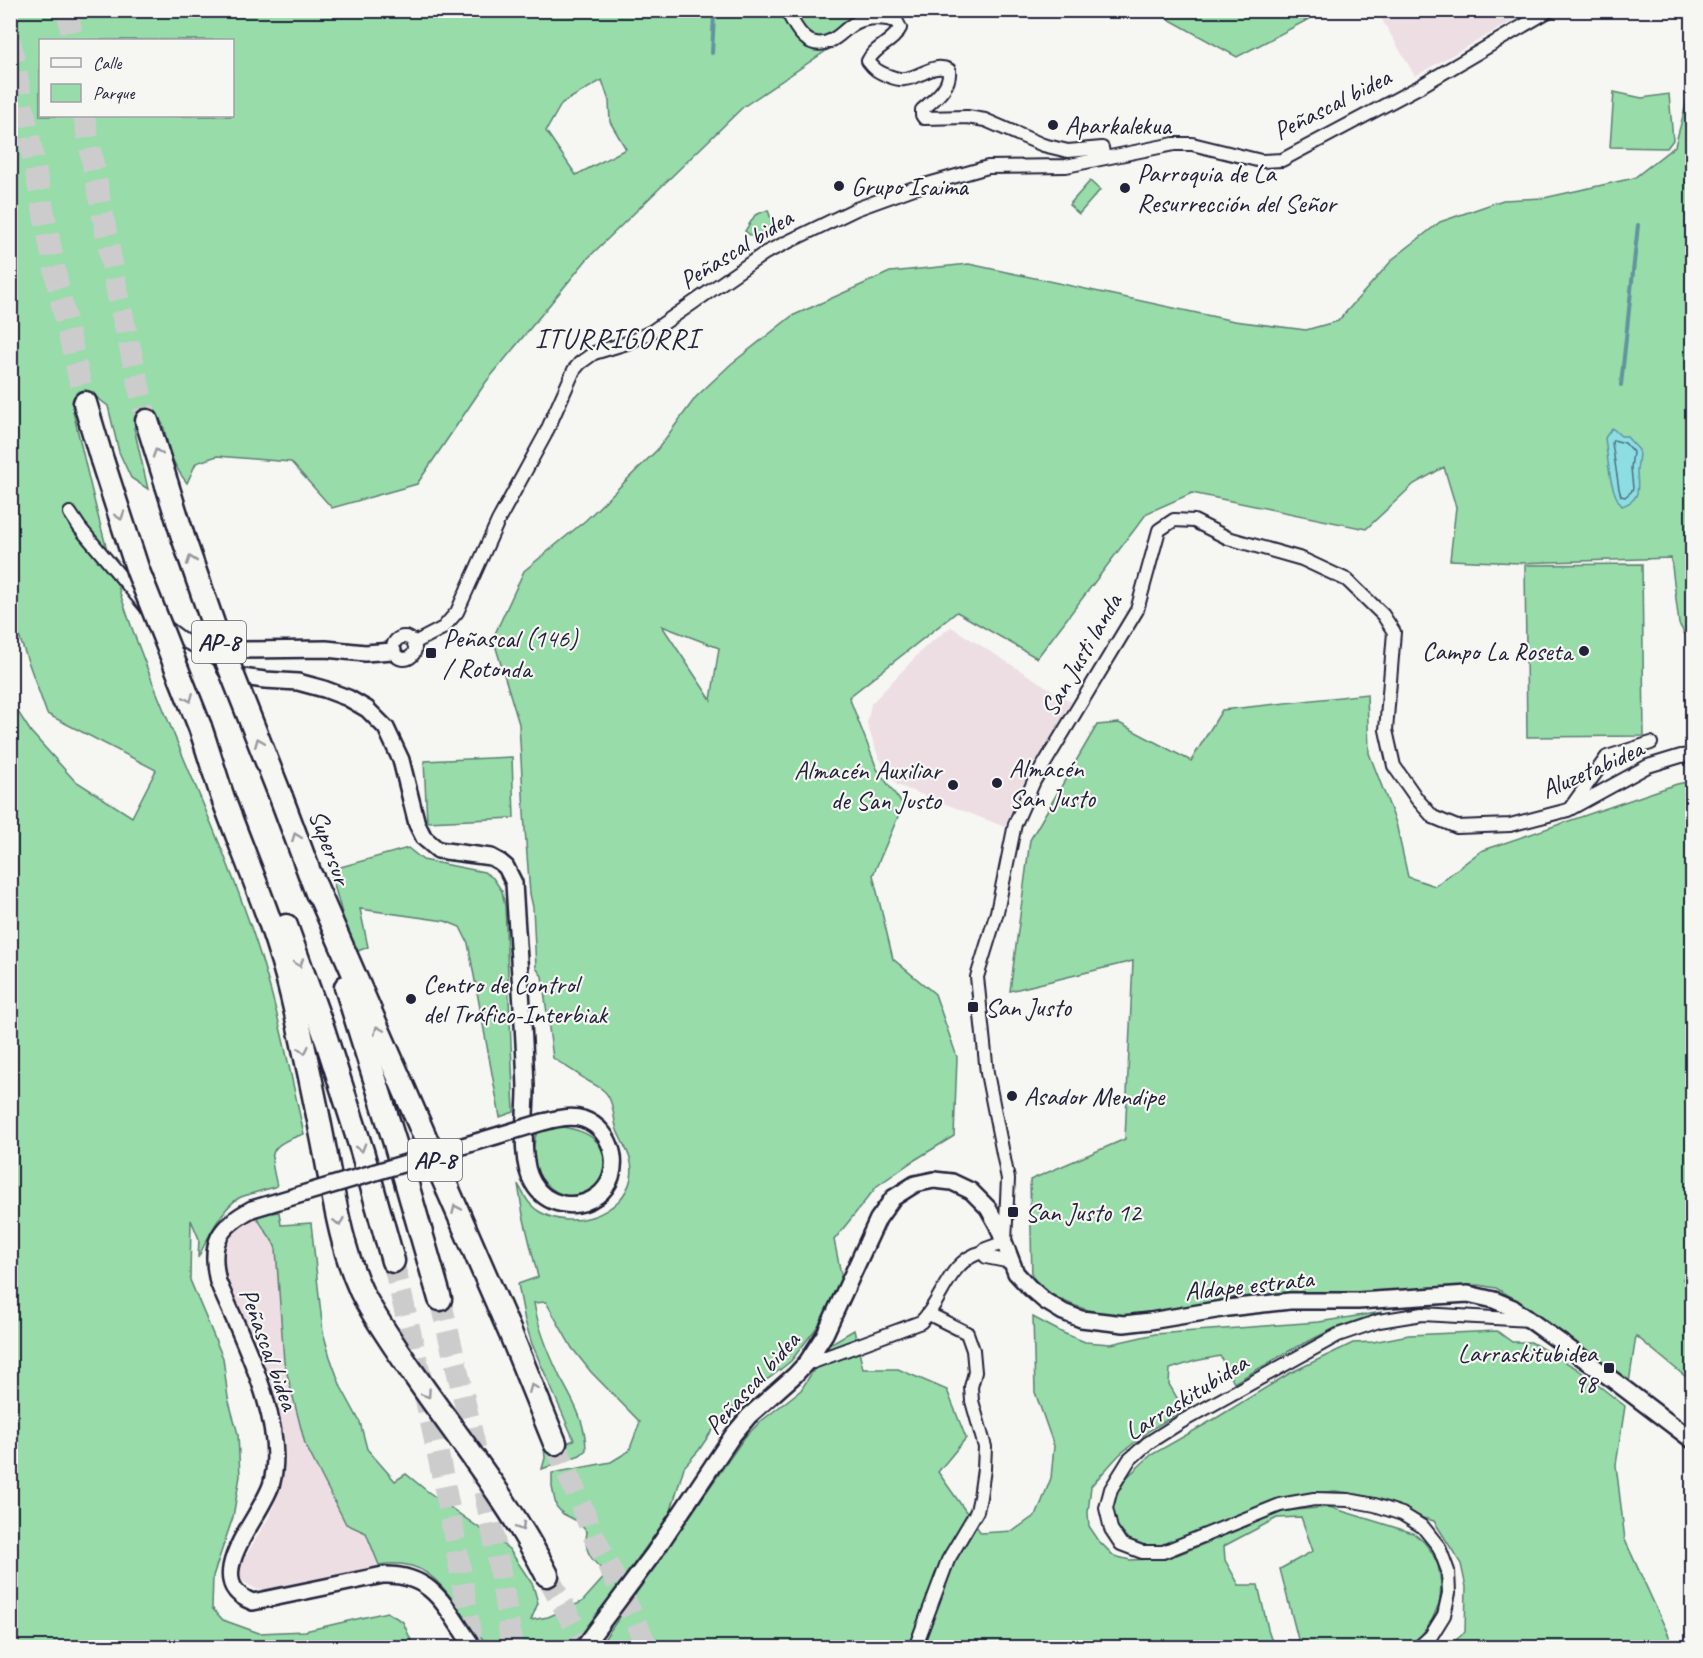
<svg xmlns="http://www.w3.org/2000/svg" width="1703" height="1658" font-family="Caveat,sans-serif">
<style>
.built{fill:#eddee4}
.green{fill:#97dca9;stroke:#5c7f72;stroke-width:1.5;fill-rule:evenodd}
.water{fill:#8cdee2;stroke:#62939f;stroke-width:1.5}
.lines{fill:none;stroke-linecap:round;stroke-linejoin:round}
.shore{stroke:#4c6d7e;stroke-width:1.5}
.stream{stroke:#62939f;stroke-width:4}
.motorway-tunnel{stroke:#cccccd;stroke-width:22;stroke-dasharray:22 11;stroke-linecap:butt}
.minor-casing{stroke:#22223b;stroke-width:16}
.tertiary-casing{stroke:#22223b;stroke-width:20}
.motorway-casing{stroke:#22223b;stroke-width:27}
.minor{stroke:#f6f6f2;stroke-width:12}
.tertiary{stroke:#f6f6f2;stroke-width:15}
.motorway{stroke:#f6f6f2;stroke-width:22}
.tertiary-bridge-casing{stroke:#22223b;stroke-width:20;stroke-linecap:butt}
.motorway-bridge-casing{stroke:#22223b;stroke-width:27;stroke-linecap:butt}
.tertiary-bridge{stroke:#f6f6f2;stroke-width:15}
.motorway-bridge{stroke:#f6f6f2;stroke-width:22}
.oneway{stroke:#9797a0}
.poi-dot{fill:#22223b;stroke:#f6f6f2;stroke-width:2}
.labels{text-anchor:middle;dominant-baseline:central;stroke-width:4.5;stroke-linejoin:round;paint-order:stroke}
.shield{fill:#f6f6f2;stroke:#626272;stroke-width:1.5}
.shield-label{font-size:24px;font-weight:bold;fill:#22223b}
.street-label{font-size:26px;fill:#22223b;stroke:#f6f6f2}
.poi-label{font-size:26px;fill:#22223b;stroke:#f6f6f2;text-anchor:start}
.quarter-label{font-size:28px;letter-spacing:1.5px;fill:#22223b;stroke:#f6f6f2}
</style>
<rect width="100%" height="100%" fill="#f6f6f2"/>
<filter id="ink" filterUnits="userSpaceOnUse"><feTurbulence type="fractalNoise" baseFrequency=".0167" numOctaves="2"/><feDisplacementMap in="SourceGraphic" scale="12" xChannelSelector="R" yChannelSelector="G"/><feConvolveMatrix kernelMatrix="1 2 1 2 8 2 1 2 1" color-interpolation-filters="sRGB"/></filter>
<g filter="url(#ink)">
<!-- built -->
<g class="built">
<polygon points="1377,11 1530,11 1415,76"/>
<polygon points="951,627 1071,702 1005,827 897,785 878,756 867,724 871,704 926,646"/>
<polygon points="256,1215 260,1226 273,1239 276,1249 284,1362 298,1420 366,1533 379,1565 278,1589 256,1589 249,1585 243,1582 240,1575 239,1567 271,1514 283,1477 286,1460 284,1434 280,1415 248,1331 228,1285 224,1262 227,1246 233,1233 238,1226"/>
</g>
<!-- green -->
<g class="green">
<path d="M 11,11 L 885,11 L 743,107 L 588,258 L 486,382 L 417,484 L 332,508 L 291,462 L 217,456 L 196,463 L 187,483 C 178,472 173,463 169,449 C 164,434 167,427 156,414 L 144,415 L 138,419 L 134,428 L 148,489 L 131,478 L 119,452 L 108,406 L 96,397 L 80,400 L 73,411 C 89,479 104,548 127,614 C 166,727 221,834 258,948 C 278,1009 290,1072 304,1134 C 267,1146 269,1152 277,1186 C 265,1190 252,1193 241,1197 C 223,1205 206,1241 198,1258 L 199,1239 L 191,1220 L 190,1280 L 223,1358 L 228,1398 L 238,1434 L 240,1476 L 233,1517 L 213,1576 L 212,1608 L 223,1620 L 259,1633 L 305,1631 L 387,1612 L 403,1622 L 414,1647 L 11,1647 L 11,701 L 31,732 L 74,780 L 132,817 L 156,770 L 47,714 L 11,614 ZM 40,40 L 232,40 L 232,116 L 40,116 ZM 602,80 L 609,101 L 610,122 L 626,149 L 576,175 L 546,131 L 562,103 Z"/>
<polygon points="1154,11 1324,11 1237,57"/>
<path d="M 1692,82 L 1692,646 L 1679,624 L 1671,558 L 1520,563 L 1450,560 L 1456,507 L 1444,467 L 1414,484 L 1366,529 L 1192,493 L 1147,513 L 1037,658 L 957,612 L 849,697 L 877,769 L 903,805 L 873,875 L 893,959 L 935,994 L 957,1057 L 954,1136 L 913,1161 L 877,1186 L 834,1240 L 842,1279 L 827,1314 L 791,1361 L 771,1377 L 742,1396 L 727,1417 L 711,1432 L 699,1450 L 684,1467 L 670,1514 L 574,1647 L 489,1647 C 480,1636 471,1625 463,1614 C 439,1582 425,1558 379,1565 L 366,1533 L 346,1524 L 305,1444 L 284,1362 L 276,1249 C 272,1236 261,1228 256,1215 L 279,1212 L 281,1225 L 311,1223 L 323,1332 L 330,1357 L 341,1387 L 360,1422 L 367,1449 L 395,1481 L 406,1474 L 427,1491 L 509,1549 L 533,1585 L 538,1603 L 531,1620 L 548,1617 L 582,1602 L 607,1574 C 593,1562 583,1552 587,1532 L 577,1521 L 563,1514 L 556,1506 L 552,1487 L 552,1473 L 611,1462 L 629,1451 L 640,1422 L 591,1372 L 572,1348 L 546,1302 L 534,1303 C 538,1328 549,1354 560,1377 C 573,1401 586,1422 586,1450 L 580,1455 L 542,1469 L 545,1458 L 544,1446 L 551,1450 L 574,1440 L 532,1344 L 525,1321 L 518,1284 L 538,1277 L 523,1215 L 518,1184 C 524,1195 529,1206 540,1212 C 572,1231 623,1215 631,1178 C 635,1158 623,1146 617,1130 C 613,1118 614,1100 604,1091 C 600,1087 593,1084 588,1081 C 577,1073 565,1066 553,1058 L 542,976 L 536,968 L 533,907 L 530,894 L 525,829 L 519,724 L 493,638 L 524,571 L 586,520 L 657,450 L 696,397 L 731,364 L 792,316 L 890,272 L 969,264 L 1234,321 L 1306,330 L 1338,321 L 1394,258 L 1440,222 L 1503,200 L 1544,198 L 1634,178 L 1675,146 ZM 662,626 L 719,648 L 711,700 Z"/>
<polygon points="1614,92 1642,98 1669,94 1673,140 1667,148 1610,147"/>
<polygon points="1090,181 1100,190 1079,214 1069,205"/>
<polygon points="768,210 773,225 754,238 745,231 755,215"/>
<polygon points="1642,564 1644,736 1527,737 1525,565"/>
<path d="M 1367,694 L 1369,753 L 1396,823 L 1408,877 L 1435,886 L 1481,851 L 1677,784 L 1692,781 L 1692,1382 L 1636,1336 L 1629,1383 L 1518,1301 L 1496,1288 L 1478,1285 L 1345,1294 L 1122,1316 C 1089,1313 1057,1302 1032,1280 L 1030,1180 L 1125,1139 L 1133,961 L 1010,991 L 1030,840 L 1097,725 L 1119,723 L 1191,761 L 1222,710 Z"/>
<polygon points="512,757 514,818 427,822 424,761"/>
<polygon points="408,848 423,860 484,872 493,878 502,891 505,906 514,1112 500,1117 468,943 460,927 445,921 360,909 368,947 353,953 330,870"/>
<path d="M 555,1126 C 583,1129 611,1139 603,1173 C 601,1180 598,1188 591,1192 C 567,1206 539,1186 534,1162 C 532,1151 534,1141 537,1130 Z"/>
<polygon points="1382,1312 1335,1328 1291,1350 1234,1383 1220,1356 1195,1361 1170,1369 1169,1384 1184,1410 1150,1430 1119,1455 1091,1486 1088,1513 1089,1526 1099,1541 1114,1556 1130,1560 1150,1559 1177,1555 1284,1511 1329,1507 1413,1533 1424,1542 1431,1551 1438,1565 1441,1583 1440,1601 1432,1620 1421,1636 1406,1647 1300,1647 1280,1569 1313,1551 1301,1517 1277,1518 1224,1546 1225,1560 1239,1585 1258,1585 1268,1629 1274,1647 598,1648 744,1438 760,1422 801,1390 830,1344 854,1330 863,1369 898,1369 947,1390 966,1438 938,1472 981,1533 1013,1531 1037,1514 1051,1478 1054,1446 1035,1392 1033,1317 1063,1333 1085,1342 1111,1344 1155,1334 1319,1322"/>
<polygon points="1497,1331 1512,1342 1531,1342 1576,1368 1625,1406 1616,1465 1625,1540 1674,1647 1448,1647 1465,1632 1466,1587 1461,1564 1434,1521 1423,1518 1397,1505 1362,1495 1335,1491 1298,1495 1269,1505 1178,1543 1150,1547 1128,1539 1111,1519 1115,1499 1126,1478 1151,1455 1218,1417 1290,1373 1353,1343 1373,1342 1409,1335"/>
</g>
<!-- water -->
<path class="water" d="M 1612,428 L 1621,436 L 1626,436 L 1639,450 C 1639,457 1638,463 1637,470 C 1637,486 1643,499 1622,506 C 1609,491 1608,458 1605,438 Z"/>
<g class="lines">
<!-- shore -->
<polygon class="shore" points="1613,440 1625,443 1633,452 1631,468 1633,488 1631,492 1625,497 1621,496 1619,489 1612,443"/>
<!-- stream -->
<g class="stream">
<polyline points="710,10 714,15 712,53"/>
<polyline points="1621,385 1638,225"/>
<polyline points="1684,1279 1692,1278"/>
</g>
<!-- motorway-tunnel -->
<g class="motorway-tunnel">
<polyline points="68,10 72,40"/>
<polyline points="10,40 61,301 85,403"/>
<polyline points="84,116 118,296 147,421"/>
<path d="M 393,1261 C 424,1389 455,1517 472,1648"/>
<path d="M 440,1299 C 468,1414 496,1530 512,1648"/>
<polyline points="555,1443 593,1534 648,1648"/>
<polyline points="547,1575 586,1648"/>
</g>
<defs>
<g id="minor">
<path d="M 787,10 C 795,28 808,53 832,40 C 840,36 846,28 855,23 C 867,17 885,17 897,22 L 900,28 C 893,43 875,46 868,61 C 874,69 877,71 886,75 C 892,77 898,80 904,79 C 921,78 933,62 949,70 C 951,88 933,100 922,110 L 922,115 L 924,118 L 967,117 L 985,120 L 1043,145 L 1068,151 L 1102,148 L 1104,158"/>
<polyline points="70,513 80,528 146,607"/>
<polyline points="162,624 186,642 222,661"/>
<circle cx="404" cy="648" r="11"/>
<polyline points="414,643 443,628 457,612 498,521 545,435 574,370 580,363 594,353 627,343 651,332 765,253 856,209 914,188 988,167 1066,166 1174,144 1192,144 1261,161 1282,160 1419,87 1550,10"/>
<polyline points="1571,807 1607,757 1651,743"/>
<polyline points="1011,1262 986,1257 983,1252 986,1249 1005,1242 1008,1179 987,1073 977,977 997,912 1015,824 1034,781 1137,610 1159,530 1174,520 1194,521 1228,538 1302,559 1347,580 1383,615 1394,632 1386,730 1394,766 1417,799 1433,817 1457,827 1510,825 1568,810 1648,766 1681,756 1692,755"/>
<path d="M 807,1362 L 813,1362 L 921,1322 C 943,1301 948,1260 983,1252"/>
<polyline points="915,1648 948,1560 977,1511 980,1497 984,1469 985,1447 972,1401 971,1387 975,1372 973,1350 967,1333 929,1314"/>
<polyline points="1418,1648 1431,1636 1444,1615 1449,1593 1448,1571 1439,1547 1423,1527 1402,1514 1375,1505 1348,1500 1314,1499 1280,1505 1163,1552 1142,1552 1121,1544 1111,1529 1106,1508 1111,1489 1129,1460 1148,1443 1181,1422 1338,1335 1379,1321 1422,1314 1530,1320"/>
</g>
<g id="tertiary">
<path d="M 393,651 L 365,653 L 326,649 L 243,650 L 228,654 L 222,661 L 226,670 L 242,677 L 265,680 L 298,682 L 324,689 L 348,698 L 367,709 L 386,728 L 401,760 L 417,824 L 424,838 L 438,850 L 491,857 L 500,862 L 506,867 L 514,883 C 518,951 524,1020 526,1089 C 526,1116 519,1160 533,1183 C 546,1206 576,1211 597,1196 C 625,1175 615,1130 583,1119 C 570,1115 556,1119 543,1122"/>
<path d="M 252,1209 C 218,1227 209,1243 218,1282 C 241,1337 287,1422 272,1482 C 264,1515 196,1581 253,1602 L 383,1575 C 436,1573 447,1612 474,1648"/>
<polyline points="583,1648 654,1553 733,1435 749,1416 795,1375 807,1362 825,1334 878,1219 893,1198 915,1184 934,1180 952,1182 971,1191 988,1208 997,1224 1016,1273 1030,1288 1045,1301 1063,1312 1081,1319 1124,1324 1150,1321 1228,1308 1290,1301 1358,1301 1468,1294 1494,1300 1513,1308 1613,1380 1692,1440"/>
</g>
<g id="motorway">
<polyline points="85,403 102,460"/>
<polyline points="147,421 167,485"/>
<path d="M 200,727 C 208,750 215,775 223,798 C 247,863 276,928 292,996 C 304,1047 315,1099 325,1151 C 334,1198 341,1247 361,1291 C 374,1317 392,1342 408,1366 C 456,1436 509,1500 547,1575"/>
<polyline points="281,797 317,893"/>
<polyline points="312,878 510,1332 555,1443"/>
<polyline points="286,926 324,1032 362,1151 393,1261"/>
<polyline points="346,987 395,1143 440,1299"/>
</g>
</defs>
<!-- minor casing -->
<use href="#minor" class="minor-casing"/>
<!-- tertiary casing -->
<use href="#tertiary" class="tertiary-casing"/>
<!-- motorway casing -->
<use href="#motorway" class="motorway-casing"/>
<!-- minor -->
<use href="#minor" class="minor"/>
<!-- tertiary -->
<use href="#tertiary" class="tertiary"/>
<!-- motorway -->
<use href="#motorway" class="motorway"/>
<defs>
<polyline id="tertiary-bridge" points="252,1209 543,1122"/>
<g id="motorway-bridge">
<polyline points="102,460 138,571 200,727"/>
<polyline points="167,485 183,537 218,638 281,797"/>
</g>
</defs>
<!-- tertiary-bridge casing -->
<use href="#tertiary-bridge" class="tertiary-bridge-casing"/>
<!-- motorway-bridge casing -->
<use href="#motorway-bridge" class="motorway-bridge-casing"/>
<!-- tertiary-bridge -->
<use href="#tertiary-bridge" class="tertiary-bridge"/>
<!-- motorway-bridge -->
<use href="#motorway-bridge" class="motorway-bridge"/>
</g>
<!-- one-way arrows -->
<defs><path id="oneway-chevron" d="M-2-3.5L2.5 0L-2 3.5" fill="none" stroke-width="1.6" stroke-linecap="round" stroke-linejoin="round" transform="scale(1.5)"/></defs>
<g class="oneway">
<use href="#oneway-chevron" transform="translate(157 453) rotate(-108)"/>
<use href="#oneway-chevron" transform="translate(120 516) rotate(72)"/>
<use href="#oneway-chevron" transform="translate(191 560) rotate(-109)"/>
<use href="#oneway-chevron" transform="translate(189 698) rotate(68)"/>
<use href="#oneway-chevron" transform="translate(259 742) rotate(-112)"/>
<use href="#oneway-chevron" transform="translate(296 837) rotate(-111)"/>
<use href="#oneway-chevron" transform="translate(299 963) rotate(71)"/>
<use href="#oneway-chevron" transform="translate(378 1030) rotate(-113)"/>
<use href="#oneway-chevron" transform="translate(304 1050) rotate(78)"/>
<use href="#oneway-chevron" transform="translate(361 1148) rotate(73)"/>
<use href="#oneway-chevron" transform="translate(456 1209) rotate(-114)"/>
<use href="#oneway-chevron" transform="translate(339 1222) rotate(78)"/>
<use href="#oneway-chevron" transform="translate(533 1388) rotate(-112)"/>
<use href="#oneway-chevron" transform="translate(427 1394) rotate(56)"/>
<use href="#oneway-chevron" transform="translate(521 1527) rotate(59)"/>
</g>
</g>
<!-- markers -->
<g class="poi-dot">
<circle cx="1053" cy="125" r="6"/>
<circle cx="839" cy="186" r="6"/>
<circle cx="1125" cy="188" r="6"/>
<circle cx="1584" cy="651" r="6"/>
<rect x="425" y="647" width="12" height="12" rx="3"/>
<circle cx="997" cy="783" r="6"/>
<circle cx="953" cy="785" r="6"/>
<circle cx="411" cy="999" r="6"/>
<rect x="967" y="1001" width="12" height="12" rx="3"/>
<circle cx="1012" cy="1096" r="6"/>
<rect x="1007" y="1206" width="12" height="12" rx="3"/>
<rect x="1603" y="1362" width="12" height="12" rx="3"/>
</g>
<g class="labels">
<!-- shield labels -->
<g class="shield">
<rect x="192" y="621" width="54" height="42" rx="4.5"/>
<rect x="408" y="1139" width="54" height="42" rx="4.5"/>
</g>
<g class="shield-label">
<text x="219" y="642">AP-8</text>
<text x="435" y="1160">AP-8</text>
</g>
<!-- street labels -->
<g class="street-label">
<text transform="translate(1332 104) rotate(-27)">Peñascal bidea</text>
<text transform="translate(736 249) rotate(-32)">Peñascal bidea</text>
<text transform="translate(1081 655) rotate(-60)">San Justi landa</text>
<text transform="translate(1592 769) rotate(-24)">Aluzetabidea</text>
<text transform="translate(330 847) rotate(70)">Supersur</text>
<text transform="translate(1249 1285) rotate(-6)">Aldape estrata</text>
<text transform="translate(269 1349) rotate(70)">Peñascal bidea</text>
<text transform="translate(752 1383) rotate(-48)">Peñascal bidea</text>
<text transform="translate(1186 1397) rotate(-32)">Larraskitubidea</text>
</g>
<!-- poi labels -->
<g class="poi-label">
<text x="1065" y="125">Aparkalekua</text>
<text x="1137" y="173">Parroquia de La<tspan x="1137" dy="30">Resurrección del Señor</tspan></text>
<text x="851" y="186">Grupo Isaima</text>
<text x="443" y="638">Peñascal (146)<tspan x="443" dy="30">/ Rotonda</tspan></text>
<text x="1572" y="651" text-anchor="end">Campo La Roseta</text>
<text x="1009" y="768">Almacén<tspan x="1009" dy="30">San Justo</tspan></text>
<text x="941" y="770" text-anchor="end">Almacén Auxiliar<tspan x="941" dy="30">de San Justo</tspan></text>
<text x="423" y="984">Centro de Control<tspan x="423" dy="30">del Tráfico-Interbiak</tspan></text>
<text x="985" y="1007">San Justo</text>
<text x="1024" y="1096">Asador Mendipe</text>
<text x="1025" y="1212">San Justo 12</text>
<text x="1597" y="1353" text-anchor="end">Larraskitubidea<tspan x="1597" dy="30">98</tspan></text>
</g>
<!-- quarter labels -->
<g class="quarter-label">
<text x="617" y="338">ITURRIGORRI</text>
</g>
</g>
<!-- margin -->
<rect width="1703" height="1658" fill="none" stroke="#f6f6f2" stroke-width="36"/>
<rect x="18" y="18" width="1667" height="1622" fill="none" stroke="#22223b" stroke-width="2" filter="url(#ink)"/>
<!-- legend -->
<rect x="39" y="39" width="195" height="78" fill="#f6f6f2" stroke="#a1a1a9" stroke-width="1.5"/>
<rect x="51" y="58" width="30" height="9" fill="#f6f6f2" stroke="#a1a1a9" stroke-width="1.5"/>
<text x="93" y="69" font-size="18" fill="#22223b">Calle</text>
<rect x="51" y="84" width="30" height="18" fill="#97dca9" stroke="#a1a1a9" stroke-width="1.5"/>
<text x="93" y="99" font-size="18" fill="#22223b">Parque</text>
</svg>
